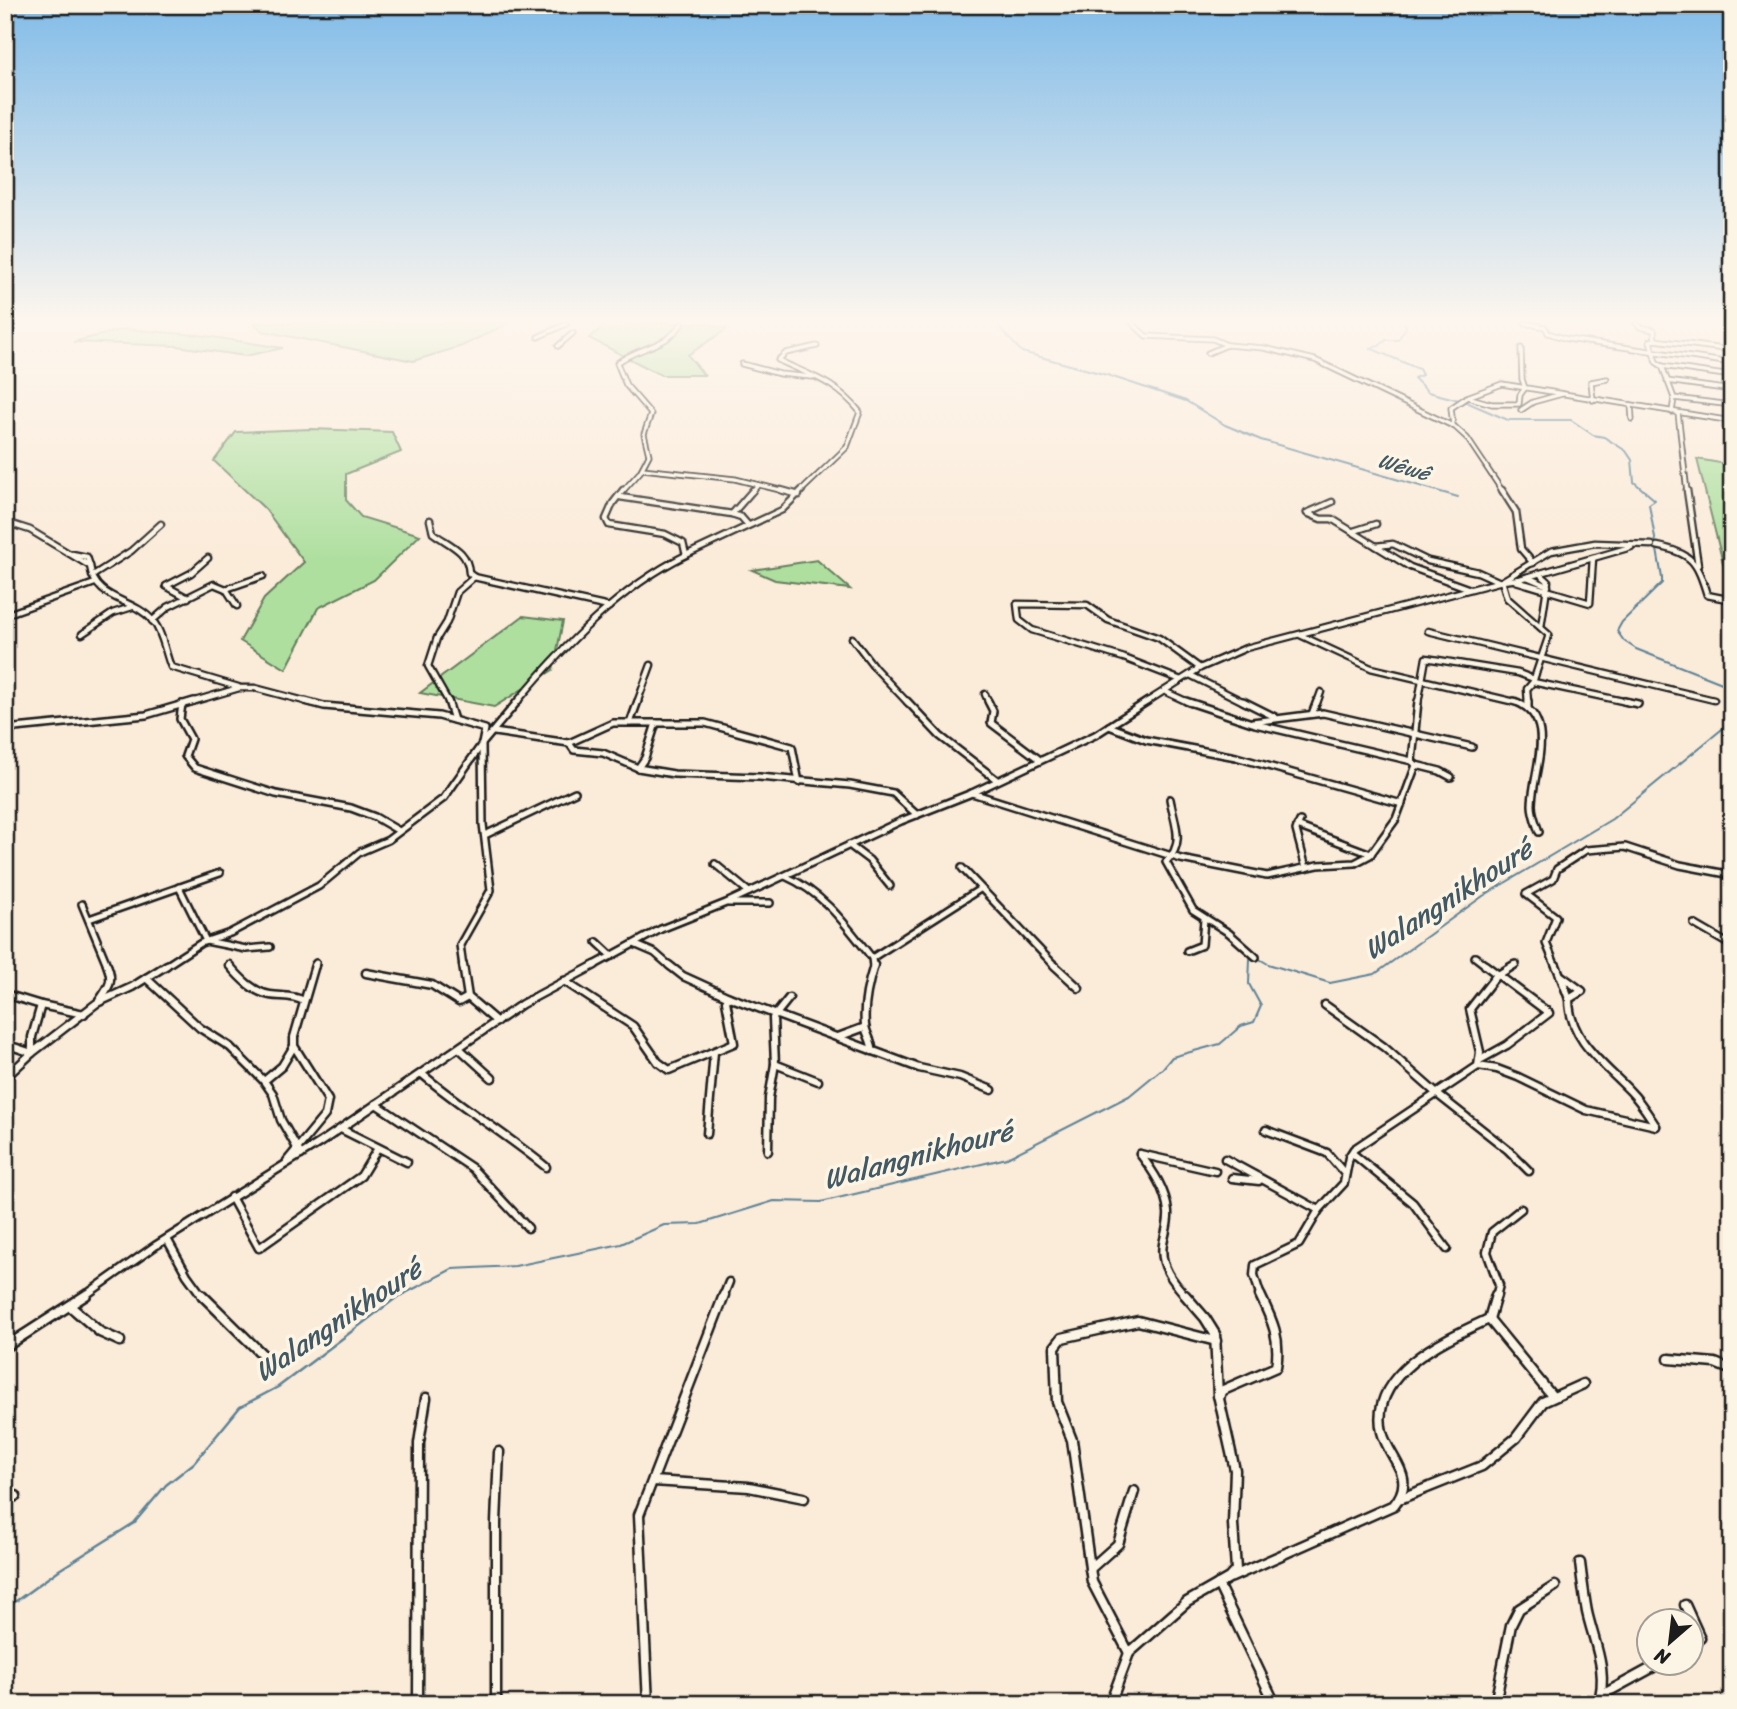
<svg xmlns="http://www.w3.org/2000/svg" width="1737" height="1709" font-family="Sriracha,sans-serif">
<style>
.green{fill:#aedf9f;stroke:#657e5e;stroke-width:2}
.lines{fill:none;stroke-linecap:round;stroke-linejoin:round}
.stream-far1{stroke:#5d8397;stroke-width:2}
.stream{stroke:#5d8397;stroke-width:2.5}
.street-far4-casing{stroke:#1c1c1c;stroke-width:7}
.street-far3-casing{stroke:#1c1c1c;stroke-width:9}
.street-far2-casing{stroke:#1c1c1c;stroke-width:10}
.street-far1-casing{stroke:#1c1c1c;stroke-width:11}
.street-casing{stroke:#1c1c1c;stroke-width:13}
.street-far4{stroke:#fcf5e5;stroke-width:3.5}
.street-far3{stroke:#fcf5e5;stroke-width:4.5}
.street-far2{stroke:#fcf5e5;stroke-width:5}
.street-far1{stroke:#fcf5e5;stroke-width:6}
.street{stroke:#fcf5e5;stroke-width:8}
.labels{text-anchor:middle;dominant-baseline:central;stroke-width:7;stroke-linejoin:round;paint-order:stroke}
.far-water-label{font-size:21px;font-style:italic;fill:#425864;stroke:#fcf5e5}
.near-water-label{font-size:28px;font-style:italic;fill:#425864;stroke:#fcf5e5}
</style>
<rect width="100%" height="100%" fill="#fbebd9"/>
<filter id="ink" filterUnits="userSpaceOnUse"><feTurbulence type="fractalNoise" baseFrequency=".0143" numOctaves="2"/><feDisplacementMap in="SourceGraphic" scale="14" xChannelSelector="R" yChannelSelector="G"/><feConvolveMatrix kernelMatrix="1 2 1 2 8 2 1 2 1" color-interpolation-filters="sRGB"/></filter>
<g filter="url(#ink)">
<!-- green -->
<g class="green">
<polygon points="254,323 509,323 462,346 413,361 262,331"/>
<polygon points="608,323 706,323 727,329 688,355 704,375 661,375 589,338"/>
<polygon points="124,329 199,335 283,348 245,356 177,346 73,342"/>
<polygon points="311,429 392,432 401,452 346,474 346,500 361,517 420,535 374,580 318,608 286,669 240,641 264,599 304,562 265,509 214,461 236,432"/>
<polygon points="1697,459 1732,465 1732,584 1728,583"/>
<polygon points="817,560 850,589 775,580 752,570"/>
<polygon points="523,616 563,621 553,670 494,707 420,693"/>
</g>
<g class="lines">
<!-- stream-far1 -->
<g class="stream-far1">
<polyline points="999,323 1003,332 1022,352 1107,375 1186,401 1225,425 1261,440 1458,497"/>
<polyline points="1405,323 1406,328 1398,340 1386,340 1379,346 1370,348 1419,369 1422,375 1414,378 1428,392 1459,400"/>
<polyline points="1464,401 1508,420 1571,420 1593,435 1604,437 1626,451 1632,460 1634,482 1655,500 1649,504 1662,578 1662,583 1622,622 1617,631 1624,641 1636,649 1732,687"/>
<polyline points="398,1297 452,1269 515,1266 621,1244 664,1225 700,1224 774,1201 821,1202 1007,1158 1129,1096 1163,1068 1172,1057 1220,1044 1241,1026 1254,1022 1261,1006 1249,984 1250,959 1256,957 1268,964 1330,983 1375,974 1483,896 1612,819 1732,721"/>
</g>
<!-- stream -->
<polyline class="stream" points="5,1609 59,1570 134,1523 166,1485 194,1463 240,1407 278,1387 400,1295"/>
<defs>
<g id="street-far4">
<polyline points="1132,323 1146,336 1213,339 1227,345 1264,348 1315,360 1455,427 1467,438 1503,492"/>
<polyline points="1525,323 1545,327 1548,333 1567,339 1732,363"/>
<polyline points="1636,323 1640,327 1654,330 1655,340 1650,341 1656,362 1662,366 1732,376"/>
<polyline points="538,337 566,324"/>
<polyline points="1655,340 1732,350"/>
<polyline points="558,346 573,333"/>
<polyline points="1208,353 1227,345"/>
<polyline points="742,364 780,374 812,377"/>
<polyline points="1662,366 1674,398 1672,412"/>
<polyline points="1667,381 1732,390"/>
<polyline points="1467,397 1492,404 1519,404 1520,395 1525,388 1522,379 1521,348"/>
<polyline points="1674,398 1732,405"/>
<polyline points="1593,400 1591,382 1607,379"/>
<polyline points="1631,405 1632,419"/>
<polyline points="1521,410 1533,402 1562,394"/>
<polyline points="1678,413 1687,492"/>
<polyline points="1453,425 1451,408 1467,397 1502,384 1732,421"/>
<polyline points="642,469 735,479 788,492"/>
<path d="M 622,492 L 640,472 L 649,455 L 644,434 L 651,414 L 626,385 L 617,363 C 639,346 667,348 682,323"/>
<polyline points="752,492 758,485"/>
<path d="M 800,492 L 847,447 L 860,412 C 835,381 811,376 778,360 L 786,353 L 817,346"/>
</g>
<g id="street-far3">
<polyline points="781,490 799,495"/>
<polyline points="1502,490 1516,512 1521,549 1533,563"/>
<polyline points="1687,490 1698,565"/>
<polyline points="620,497 732,514 741,517 748,525"/>
<polyline points="1307,513 1321,519 1332,519 1410,567 1470,589"/>
<polyline points="1307,513 1332,502"/>
<polyline points="732,514 753,490"/>
<path d="M 430,520 L 433,533 C 449,545 468,550 469,573 L 474,577"/>
<path d="M 5,522 L 30,530 L 90,566 C 95,602 133,597 153,621 C 163,633 165,653 171,667 L 238,687"/>
<polyline points="1354,531 1376,524"/>
<polyline points="1376,546 1393,544 1428,561 1478,572 1498,581"/>
<path d="M 1657,546 C 1692,553 1697,562 1707,595 L 1732,600"/>
<polyline points="72,554 87,557 90,566"/>
<polyline points="686,555 782,510 802,490"/>
<polyline points="1539,573 1548,581 1541,627"/>
<polyline points="92,576 131,551 161,524"/>
<polyline points="1527,577 1548,586"/>
<polyline points="1516,581 1590,603 1593,558"/>
<polyline points="226,589 237,606"/>
<polyline points="188,598 166,586 191,573 208,558"/>
<polyline points="5,615 95,583"/>
<polyline points="152,621 168,607 214,584 226,589 263,576"/>
<polyline points="1428,631 1714,700"/>
<polyline points="82,634 113,613 132,607"/>
<polyline points="1300,635 1371,668 1519,703"/>
<polyline points="852,638 875,668 908,703"/>
<polyline points="1190,675 1246,703"/>
<polyline points="1181,680 1124,658 1032,630 1019,620 1017,604 1087,605 1108,620 1159,638 1200,668"/>
<polyline points="1533,682 1632,703"/>
<polyline points="1164,691 1190,703"/>
<polyline points="985,694 989,703"/>
<polyline points="188,703 239,688 255,688 312,703"/>
<polyline points="449,703 428,666 437,638 447,622 457,592 474,577 609,607"/>
<path d="M 516,703 C 564,646 619,588 686,555 L 683,543 L 665,534 L 609,525 L 606,519 L 613,503 L 623,490"/>
<polyline points="637,703 651,665"/>
<polyline points="1145,703 1200,668 1246,648 1502,581 1551,551 1595,543 1652,545"/>
<polyline points="1317,703 1321,692"/>
<polyline points="1418,703 1426,658 1518,673 1534,679"/>
<polyline points="1528,703 1527,689 1533,682 1549,635 1507,598 1502,581 1520,579 1631,547"/>
</g>
<g id="street-far2">
<polyline points="305,701 324,706 439,716 485,729 482,744 483,824 491,890 460,945 463,967"/>
<polyline points="448,701 454,720"/>
<polyline points="907,701 940,736 997,780"/>
<polyline points="988,701 993,711 991,723 1040,760"/>
<polyline points="1186,701 1255,724 1412,761"/>
<polyline points="1243,701 1275,717"/>
<path d="M 1514,701 C 1560,717 1532,772 1532,805 C 1532,814 1536,823 1539,832"/>
<polyline points="1528,701 1528,708"/>
<polyline points="1624,701 1638,704"/>
<polyline points="182,704 180,719 191,739 185,756 195,768 276,794 351,808 375,817 399,831"/>
<polyline points="1312,714 1317,701"/>
<polyline points="1252,722 1323,713 1472,747"/>
<polyline points="630,723 638,701"/>
<polyline points="1109,726 1146,740 1236,757 1402,804"/>
<polyline points="5,729 146,715 194,701"/>
<polyline points="494,732 569,743 613,723 705,723 792,747 799,782"/>
<polyline points="569,743 574,750 603,753 638,768 674,774 759,777 850,785 893,793 917,815"/>
<polyline points="1416,765 1440,771 1451,777"/>
<polyline points="638,768 645,758 656,723"/>
<polyline points="972,793 1181,859 1267,876 1318,865 1355,863 1370,855 1396,819 1416,765 1412,761 1418,701"/>
<path d="M 1170,799 C 1174,822 1186,843 1166,862 L 1193,910 L 1229,933 L 1256,957"/>
<polyline points="1300,821 1296,830 1306,868"/>
<polyline points="1297,826 1371,854"/>
<polyline points="485,835 575,792"/>
<polyline points="849,845 869,860 890,886"/>
<polyline points="715,864 749,892"/>
<polyline points="962,868 1056,967"/>
<path d="M 785,876 C 824,893 846,925 872,958"/>
<polyline points="179,887 206,941 246,949 270,947"/>
<polyline points="728,903 770,903"/>
<polyline points="82,904 108,967"/>
<polyline points="89,919 220,873"/>
<polyline points="1694,924 1732,946"/>
<polyline points="597,942 612,956"/>
<polyline points="634,944 655,953 671,967"/>
<polyline points="1187,951 1202,945 1204,919"/>
<polyline points="1475,957 1488,967"/>
<polyline points="164,967 201,943 230,933 319,886 360,852 388,840 444,798 482,744 518,701"/>
<polyline points="315,967 316,963"/>
<polyline points="591,967 661,929 726,903 901,821 972,793 1095,735 1148,701"/>
<polyline points="873,967 872,958 980,889"/>
<polyline points="1510,967 1516,964"/>
<polyline points="1556,967 1546,943 1556,917 1526,894 1553,879 1557,869 1586,850 1625,847 1680,865 1732,875"/>
</g>
<g id="street-far1">
<path d="M 229,965 C 240,978 253,992 270,995 C 283,997 292,995 304,1001"/>
<polyline points="463,965 468,997 497,1022"/>
<polyline points="669,965 683,976 729,997 919,1068 960,1077 992,1090"/>
<polyline points="1054,965 1079,988"/>
<path d="M 1556,965 L 1560,975 L 1582,991 L 1569,999 C 1569,1040 1604,1064 1630,1091 C 1641,1102 1648,1114 1656,1126"/>
<polyline points="366,973 432,985 459,1002 468,997"/>
<polyline points="1560,975 1569,999"/>
<polyline points="146,978 200,1028 230,1047 264,1081 273,1094 281,1120 301,1155"/>
<polyline points="564,981 633,1026 658,1062 669,1070 734,1043 726,1001 729,997"/>
<polyline points="5,994 41,1005 32,1037 32,1053 5,1044"/>
<path d="M 99,1001 C 109,987 114,981 107,965"/>
<polyline points="41,1005 84,1014"/>
<polyline points="1325,1005 1384,1047 1437,1094 1508,1150 1529,1171"/>
<polyline points="838,1037 865,1027"/>
<polyline points="459,1048 492,1078"/>
<path d="M 872,1051 C 873,1041 866,1035 865,1025 C 863,1005 868,984 874,965"/>
<polyline points="1480,1060 1507,1045 1549,1013 1485,965"/>
<polyline points="775,1064 818,1081"/>
<polyline points="1478,1066 1497,1069 1518,1077 1586,1110 1656,1126"/>
<path d="M 422,1074 C 462,1108 506,1134 546,1167"/>
<polyline points="5,1078 32,1053 97,1003 132,987 167,965"/>
<polyline points="264,1081 282,1066 294,1046"/>
<polyline points="376,1104 472,1168 528,1228"/>
<polyline points="341,1129 407,1162"/>
<polyline points="1266,1130 1327,1153 1345,1174"/>
<polyline points="707,1134 714,1052"/>
<polyline points="768,1151 769,1098 775,1064 773,1018 789,998"/>
<polyline points="1352,1153 1413,1203 1447,1249"/>
<path d="M 1140,1154 C 1153,1171 1166,1190 1168,1212 C 1169,1223 1165,1233 1163,1244 C 1159,1265 1173,1282 1187,1297"/>
<polyline points="1140,1154 1215,1171"/>
<polyline points="1225,1159 1319,1210"/>
<polyline points="287,1161 325,1115 328,1100 294,1046 294,1037 315,965"/>
<polyline points="1232,1178 1259,1181"/>
<polyline points="231,1197 259,1248 361,1176 378,1148"/>
<polyline points="167,1239 187,1275 203,1297"/>
<polyline points="83,1297 155,1246 321,1142 522,1004 595,965"/>
<polyline points="723,1297 729,1282"/>
<polyline points="1261,1297 1254,1275 1255,1265 1299,1244 1319,1210 1344,1183 1349,1157 1354,1149 1478,1066 1480,1052 1470,1009 1495,977 1514,965"/>
<polyline points="1496,1297 1499,1285 1487,1252 1492,1232 1521,1209"/>
</g>
<g id="street">
<polyline points="202,1295 270,1362"/>
<polyline points="1185,1295 1205,1318 1215,1334 1218,1396"/>
<polyline points="70,1306 100,1332 120,1341"/>
<polyline points="1489,1319 1552,1396"/>
<polyline points="5,1347 86,1295"/>
<polyline points="1669,1359 1715,1363 1732,1370"/>
<polyline points="653,1481 749,1487 804,1498"/>
<polyline points="1402,1498 1482,1466 1516,1438 1543,1402 1583,1384"/>
<polyline points="5,1500 16,1496"/>
<path d="M 1580,1563 C 1582,1579 1584,1596 1587,1612 C 1594,1643 1609,1672 1598,1704"/>
<polyline points="1090,1569 1118,1544 1134,1491"/>
<path d="M 1232,1577 L 1394,1505 C 1418,1476 1389,1460 1382,1432 C 1368,1372 1448,1338 1489,1319 L 1496,1295"/>
<polyline points="1218,1584 1275,1704"/>
<polyline points="1685,1605 1700,1638 1692,1644"/>
<polyline points="1129,1653 1092,1582 1072,1440 1057,1402 1055,1347 1062,1338 1138,1321 1216,1341"/>
<polyline points="1602,1695 1659,1664"/>
<polyline points="418,1704 419,1443 426,1398"/>
<polyline points="496,1704 496,1523 499,1452"/>
<polyline points="648,1704 639,1515 724,1295"/>
<path d="M 1110,1704 L 1129,1653 L 1187,1602 L 1229,1578 L 1236,1570 L 1233,1524 L 1235,1470 L 1219,1399 L 1221,1391 L 1276,1367 C 1281,1338 1272,1320 1260,1295"/>
<polyline points="1495,1704 1511,1625 1519,1609 1555,1586"/>
</g>
</defs>
<!-- street-far4 casing -->
<use href="#street-far4" class="street-far4-casing"/>
<!-- street-far3 casing -->
<use href="#street-far3" class="street-far3-casing"/>
<!-- street-far2 casing -->
<use href="#street-far2" class="street-far2-casing"/>
<!-- street-far1 casing -->
<use href="#street-far1" class="street-far1-casing"/>
<!-- street casing -->
<use href="#street" class="street-casing"/>
<!-- street-far4 -->
<use href="#street-far4" class="street-far4"/>
<!-- street-far3 -->
<use href="#street-far3" class="street-far3"/>
<!-- street-far2 -->
<use href="#street-far2" class="street-far2"/>
<!-- street-far1 -->
<use href="#street-far1" class="street-far1"/>
<!-- street -->
<use href="#street" class="street"/>
</g>
</g>
<!-- sky -->
<linearGradient id="sky" x2="0" y2="1"><stop stop-color="#82bce8"/><stop offset="0.57" stop-color="#fdf6ee"/><stop offset="1" stop-color="#fdf6ee" stop-opacity="0"/></linearGradient>
<rect width="1737" height="562" fill="url(#sky)"/>
<g class="labels">
<!-- far-water labels -->
<g class="far-water-label">
<text transform="translate(1404 467) rotate(16)">Wêwê</text>
</g>
<!-- near-water labels -->
<g class="near-water-label">
<text transform="translate(1448 899) rotate(-33)">Walangnikhouré</text>
<text transform="translate(918 1155) rotate(-15)">Walangnikhouré</text>
<text transform="translate(338 1320) rotate(-34)">Walangnikhouré</text>
</g>
</g>
<!-- margin -->
<rect width="1737" height="1709" fill="none" stroke="#fcf5e5" stroke-width="28"/>
<rect x="14" y="14" width="1709" height="1681" fill="none" stroke="#1c1c1c" stroke-width="2.5" filter="url(#ink)"/>
<!-- north arrow -->
<g transform="translate(1670 1642) rotate(208)"><circle r="33" fill="#fcf5e5" stroke="#a29e95" stroke-width="2"/>
<path d="M0-5L12 26L0 18L-12 26Z" fill="#1c1c1c"/>
<text y="-10" font-size="19" font-weight="bold" text-anchor="middle" fill="#1c1c1c">N</text>
</g>
</svg>
